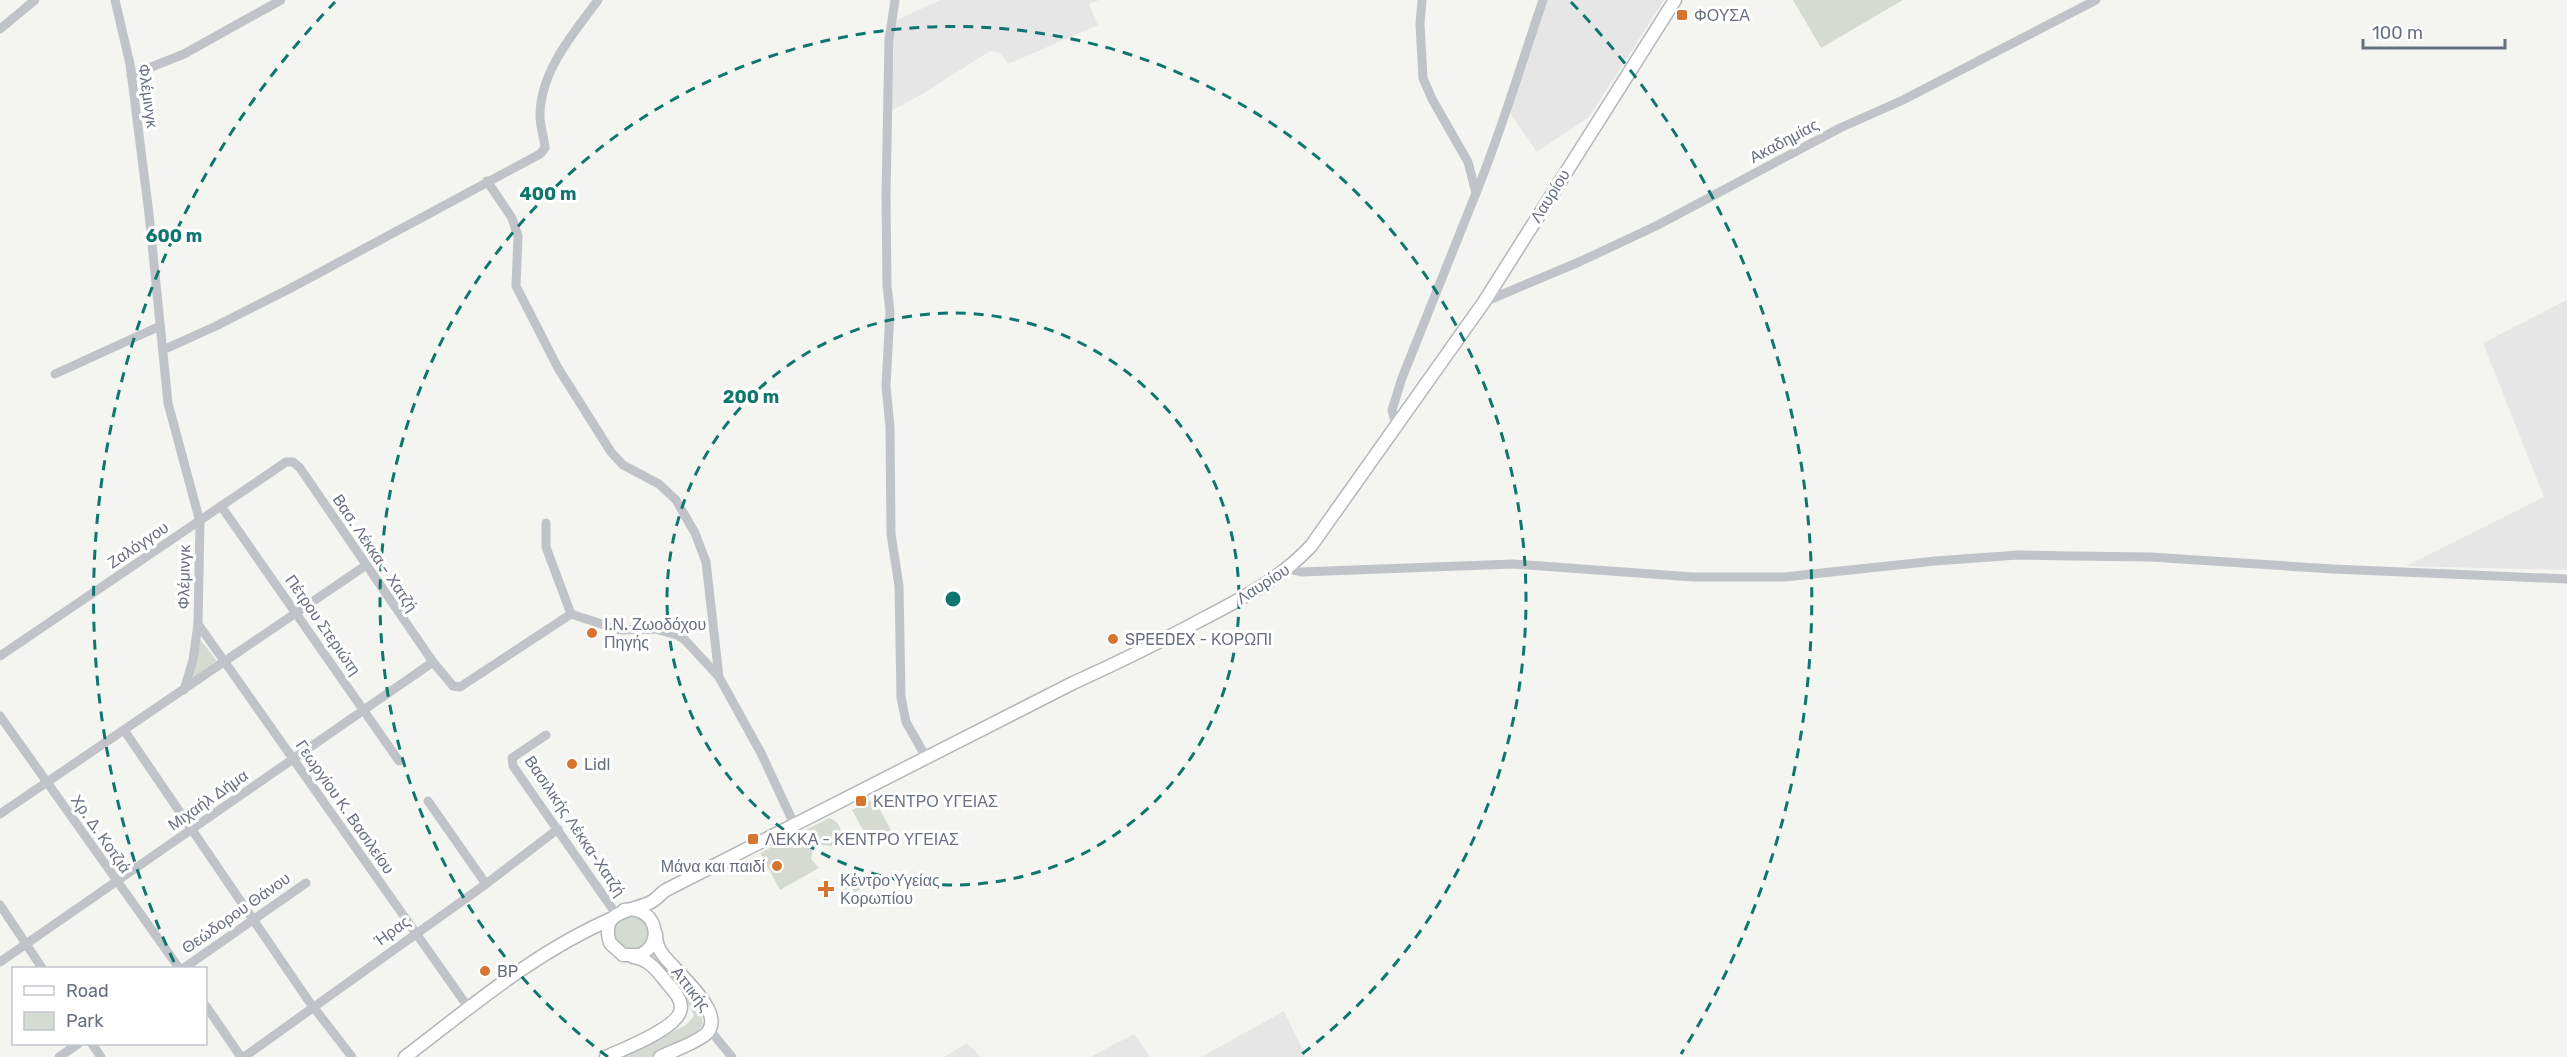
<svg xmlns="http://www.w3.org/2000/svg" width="2567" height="1057" font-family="Rubik,sans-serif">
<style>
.built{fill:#e5e6e5}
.green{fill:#d5dbd3}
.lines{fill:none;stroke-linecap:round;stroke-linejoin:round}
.major-casing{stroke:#b4b6ba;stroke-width:15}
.minor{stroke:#c0c3c7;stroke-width:9}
.major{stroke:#fff;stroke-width:12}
.ring{fill:none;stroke:#0f766e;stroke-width:3;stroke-dasharray:10 8}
.poi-dot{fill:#d67530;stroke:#fff;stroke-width:2}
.labels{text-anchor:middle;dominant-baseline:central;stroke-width:6;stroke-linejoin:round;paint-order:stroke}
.poi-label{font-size:16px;fill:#667080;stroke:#fff;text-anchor:start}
.street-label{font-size:16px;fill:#667080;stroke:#fff}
.centre{fill:#0f766e;stroke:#fff;stroke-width:3}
.ring-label{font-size:18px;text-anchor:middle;font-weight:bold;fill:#0f766e;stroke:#fff;stroke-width:6;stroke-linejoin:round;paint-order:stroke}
</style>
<rect width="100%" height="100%" fill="#f4f5f1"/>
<!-- built -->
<g class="built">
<polygon points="940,0 1099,0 1089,4 1098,25 1008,64 1000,53 990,51 919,96 892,110 895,21"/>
<polygon points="1546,0 1664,0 1589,117 1537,152 1509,111"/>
<polygon points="2567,300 2567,570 2406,566 2544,497 2483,343"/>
<polygon points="1284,1011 1306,1057 1201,1057"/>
<polygon points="1134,1034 1150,1057 1090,1057"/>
<polygon points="967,1043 981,1057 944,1057"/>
</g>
<!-- green -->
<g class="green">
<polygon points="1793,0 1903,0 1821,48"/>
<polygon points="200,639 217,661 193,678"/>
<polygon points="874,799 891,830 869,841 852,810"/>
<path d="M 829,818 C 838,820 843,830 841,839 L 833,846 L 818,845 L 813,848 L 811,859 L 819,868 L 780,890 L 760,853 Z"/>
<polygon points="853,877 861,889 848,897 841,885"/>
<circle cx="632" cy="932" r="18"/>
<polygon points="654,952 701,1010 703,1024 695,1036 651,1057 620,1057 686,1025 694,1016 689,1005 651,958 651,954"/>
</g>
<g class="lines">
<defs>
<g id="major">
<path d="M 624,910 C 654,904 667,942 640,955 L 623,955 L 610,943 C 599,909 632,912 651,902 C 657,899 661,893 666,890 L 1073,683 C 1115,664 1156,644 1197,622 C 1239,600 1278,581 1311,546 L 1484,302 L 1675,0"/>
<path d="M 656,934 C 656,940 657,946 661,952 C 672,970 729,1012 706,1034 C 694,1044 674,1050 660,1057"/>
<path d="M 405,1057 C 472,1006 535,952 613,918"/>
<path d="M 606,1057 C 623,1049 680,1028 681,1008 C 681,998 674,991 668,984 C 658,972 650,959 633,957"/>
</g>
</defs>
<!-- major casing -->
<use href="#major" class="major-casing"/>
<!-- minor -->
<g class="minor">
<polyline points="115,0 130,64 149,214 168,403 200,522 198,624 193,660 184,690"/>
<polyline points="895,0 889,40 886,196 887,286 890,312 886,386 890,427 891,534 899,586 901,697 906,722 926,757"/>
<polyline points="0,29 35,0"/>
<polyline points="131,75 184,54 281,0"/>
<polyline points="487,181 512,218 518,236 516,286 558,368 611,452 623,465 659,484 676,500 695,533 706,562 719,677 761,753 795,826"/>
<path d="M 1476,193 C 1502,130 1521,64 1543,0"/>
<polyline points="1484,302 1579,262 1656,226 1840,128 1903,100 2096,0"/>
<path d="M 163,350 L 216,326 L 291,288 L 540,154 L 545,148 C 544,137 540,126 540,116 C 540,71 573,34 598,0"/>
<polyline points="55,374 160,326"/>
<polyline points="1397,428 1392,410 1402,378 1476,193 1468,162 1432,99 1423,78 1420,24 1422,0"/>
<polyline points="221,506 399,761"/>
<polyline points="546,523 546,547 571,614"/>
<polyline points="1289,569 1301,572 1513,564 1693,577 1784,577 1935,561 2018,555 2073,556 2151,557 2333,569 2567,579"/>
<polyline points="198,624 468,1007"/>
<polyline points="0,656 286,462 293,462 300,468 433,662 453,686 460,687 571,614 620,630 655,629 677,635 685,640 719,677"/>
<polyline points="0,716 179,968"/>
<polyline points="124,730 308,1000 352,1057"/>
<polyline points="546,735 512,758 513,766 616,914"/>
<polyline points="428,801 486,884"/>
<polyline points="0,814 365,566"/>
<polyline points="0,905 42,968"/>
<polyline points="0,962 433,662"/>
<polyline points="184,968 306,883"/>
<polyline points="206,1006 241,1057"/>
<polyline points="709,1029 732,1057"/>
<polyline points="92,1044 101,1057"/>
<polyline points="59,1057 78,1044"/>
<polyline points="244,1057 486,884 558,829"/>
</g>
<!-- major -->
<use href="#major" class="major"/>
</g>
<!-- distance rings -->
<g class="ring">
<circle cx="953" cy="599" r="286"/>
<path d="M608 1057A573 573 0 1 1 1298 1057"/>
<path d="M174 962A859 859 0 0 1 335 2M1571 2A859 859 0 0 1 1681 1054"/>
</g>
<!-- markers -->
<g class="poi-dot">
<rect x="1676" y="9" width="12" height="12" rx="3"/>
<circle cx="592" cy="633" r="6"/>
<circle cx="1113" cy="639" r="6"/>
<circle cx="572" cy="764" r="6"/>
<rect x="855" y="795" width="12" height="12" rx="3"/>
<rect x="747" y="833" width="12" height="12" rx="3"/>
<circle cx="777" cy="866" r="6"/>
<path d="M823 880h6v6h6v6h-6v6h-6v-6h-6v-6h6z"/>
<circle cx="485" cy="971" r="6"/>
</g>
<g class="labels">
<!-- poi labels -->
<g class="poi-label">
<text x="1694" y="15">ΦΟΥΣΑ</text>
<text x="604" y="624">Ι.Ν. Ζωοδόχου<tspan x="604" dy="18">Πηγής</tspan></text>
<text x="1125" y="639">SPEEDEX - ΚΟΡΩΠΙ</text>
<text x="584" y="764">Lidl</text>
<text x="873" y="801">ΚΕΝΤΡΟ ΥΓΕΙΑΣ</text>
<text x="765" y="839">ΛΕΚΚΑ - ΚΕΝΤΡΟ ΥΓΕΙΑΣ</text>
<text x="765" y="866" text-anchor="end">Μάνα και παιδί</text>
<text x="840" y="880">Κέντρο Υγείας<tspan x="840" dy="18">Κορωπίου</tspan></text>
<text x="497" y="971">BP</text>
</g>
<!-- street labels -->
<g class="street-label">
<text transform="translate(148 96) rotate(82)">Φλέμινγκ</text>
<text transform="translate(1784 141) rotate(-28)">Ακαδημίας</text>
<text transform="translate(1550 196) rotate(-58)">Λαυρίου</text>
<text transform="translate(138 545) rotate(-34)">Ζαλόγγου</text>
<text transform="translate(375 553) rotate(56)">Βασ. Λέκκα - Χατζή</text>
<text transform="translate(184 577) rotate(-89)">Φλέμινγκ</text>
<text transform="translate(1263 584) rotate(-33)">Λαυρίου</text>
<text transform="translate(323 625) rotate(55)">Πέτρου Στεριώτη</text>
<text transform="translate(208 800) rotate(-35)">Μιχαήλ Δήμα</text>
<text transform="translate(345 807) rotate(55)">Γεωργίου Κ. Βασιλείου</text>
<text transform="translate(575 826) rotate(56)">Βασιλικής Λέκκα-Χατζή</text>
<text transform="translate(101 834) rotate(55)">Χρ. Δ. Κοτζιά</text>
<text transform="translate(236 913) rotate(-35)">Θεώδορου Θάνου</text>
<text transform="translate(392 931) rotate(-36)">Ήρας</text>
<text transform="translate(691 989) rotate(52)">Αττικής</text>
</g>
</g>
<circle cx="953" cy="599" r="9" class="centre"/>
<g class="ring-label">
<text x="548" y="200">400 m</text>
<text x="174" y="242">600 m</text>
<text x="751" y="403">200 m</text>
</g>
<!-- legend -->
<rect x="12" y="967" width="195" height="78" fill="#ffffff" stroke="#c2c6cc" stroke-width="1.5"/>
<rect x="24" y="986" width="30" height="9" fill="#ffffff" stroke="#c2c6cc" stroke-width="1.5"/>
<text x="66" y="997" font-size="18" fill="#667080">Road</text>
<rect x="24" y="1012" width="30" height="18" fill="#d5dbd3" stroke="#c2c6cc" stroke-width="1.5"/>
<text x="66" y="1027" font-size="18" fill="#667080">Park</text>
<!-- scale -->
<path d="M2363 39v9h142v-9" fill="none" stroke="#667080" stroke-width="3"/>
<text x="2372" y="39" font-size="18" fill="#667080" stroke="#ffffff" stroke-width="4.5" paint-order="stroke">100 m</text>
</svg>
